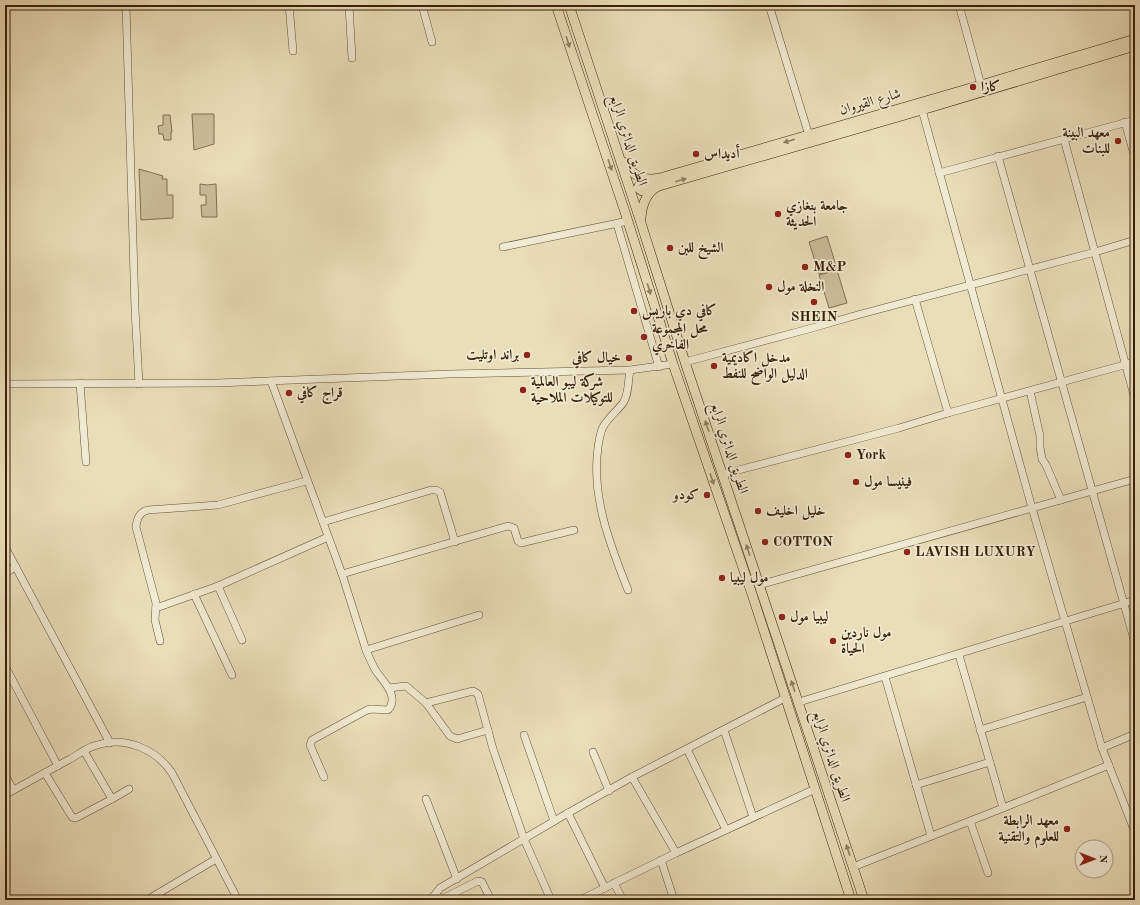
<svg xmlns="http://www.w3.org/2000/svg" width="1140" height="905" font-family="'Old Standard TT',Amiri,serif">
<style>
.green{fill:#ccbe9b;stroke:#826f52}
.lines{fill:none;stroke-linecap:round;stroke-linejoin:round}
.minor-casing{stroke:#645035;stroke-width:8}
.major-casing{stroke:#372009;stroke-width:10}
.minor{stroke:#f1ead2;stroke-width:7}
.major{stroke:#eadeb9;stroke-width:9}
.oneway{fill:#907f61}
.poi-dot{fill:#8f2418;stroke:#f1ead2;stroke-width:1.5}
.labels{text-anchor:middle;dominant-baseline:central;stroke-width:3.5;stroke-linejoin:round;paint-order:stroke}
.poi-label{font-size:14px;font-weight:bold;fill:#372009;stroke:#f1ead2;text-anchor:start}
.street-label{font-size:14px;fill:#372009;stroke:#f1ead2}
</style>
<rect width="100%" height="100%" fill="#eadeb9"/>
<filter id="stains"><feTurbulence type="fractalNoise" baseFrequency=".005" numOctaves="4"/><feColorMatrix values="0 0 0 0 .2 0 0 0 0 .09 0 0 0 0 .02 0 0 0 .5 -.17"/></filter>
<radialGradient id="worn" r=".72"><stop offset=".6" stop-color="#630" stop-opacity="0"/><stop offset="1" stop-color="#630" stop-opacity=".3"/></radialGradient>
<!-- green -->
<g class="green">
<polygon points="192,114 214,114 214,144 194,150"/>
<polygon points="163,115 170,115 172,132 171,132 171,140 164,140 163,134 159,134 158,126 163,125"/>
<polygon points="139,169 163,176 162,179 167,179 167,195 173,195 173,218 141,220"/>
<polygon points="200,184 207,185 216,184 217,217 202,217 201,205 206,205 206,195 200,195"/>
<polygon points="827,236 837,269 819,274 809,242"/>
<polygon points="837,270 847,303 829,308 819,275"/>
</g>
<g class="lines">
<defs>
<g id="minor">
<polyline points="126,5 135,309 139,384"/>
<polyline points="289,5 293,51"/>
<polyline points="349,5 352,58"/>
<polyline points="422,5 432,42"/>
<polyline points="769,5 810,139"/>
<polyline points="959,5 981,85"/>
<polyline points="922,110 1032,508 1102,748 1135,832"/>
<polyline points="1125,122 1135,158"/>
<polyline points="1064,139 1135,399"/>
<polyline points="998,156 1135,643"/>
<polyline points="939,173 1135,120"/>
<polyline points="617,224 659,367"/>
<polyline points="503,247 628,221"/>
<polyline points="915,299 948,413 1135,362"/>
<polyline points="685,362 812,328 861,314 1095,252 1135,240"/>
<path d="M 271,381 L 342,574 L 366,650 C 369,657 372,664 376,671 C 383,681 400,697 388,710 L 371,709 L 367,710 L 312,740 L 310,745 L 324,777"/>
<polyline points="80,383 86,462"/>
<polyline points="5,384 217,383 450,374 630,370 673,364"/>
<polyline points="1030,391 1040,436 1040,447 1042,459 1046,465 1061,500"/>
<polyline points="723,474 899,428 948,413"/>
<polyline points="323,522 431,490 436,490 440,492 455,542"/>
<polyline points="5,547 110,743"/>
<polyline points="5,573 16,567"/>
<polyline points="342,574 508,526 514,528 518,541 521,543 574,530"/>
<polyline points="759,585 1135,479"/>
<polyline points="218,586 242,640"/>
<path d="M 628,590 C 610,545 591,496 598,447 C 599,441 600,433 603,427 C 608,418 617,411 623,403 C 629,395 628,380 630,370"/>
<polyline points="194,594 232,675"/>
<polyline points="156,608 218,586 328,537"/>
<path d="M 160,641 L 155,620 L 156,603 L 136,527 C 137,519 139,512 148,510 L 218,505 L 306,481"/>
<polyline points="366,650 479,615"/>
<polyline points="959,655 1003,808"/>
<polyline points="5,666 58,766"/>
<polyline points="885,677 931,836"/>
<polyline points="389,688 406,686 426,703 473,691 478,694 493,749 524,839 551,900"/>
<polyline points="799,702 1135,600"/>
<polyline points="426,703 450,736 457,739 488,730"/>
<polyline points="724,730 753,817"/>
<polyline points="980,730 1087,697"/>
<polyline points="524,735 554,821"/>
<polyline points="1102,748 1135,734"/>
<polyline points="687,749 726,830"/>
<polyline points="593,752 609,791"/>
<polyline points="45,773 72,817 76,818 112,799 84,751"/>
<polyline points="5,775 13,790"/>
<polyline points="632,777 676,853"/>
<polyline points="916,785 990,762"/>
<path d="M 5,795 C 26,783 48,771 70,759 C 78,755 87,747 97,745 C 125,736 156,749 172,773 L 238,900"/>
<polyline points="112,799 129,789"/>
<polyline points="426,799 457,879"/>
<polyline points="568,813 605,888"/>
<polyline points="970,821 988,873"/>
<polyline points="661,860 674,900"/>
<polyline points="853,867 1003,808 1109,765"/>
<polyline points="614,883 623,900"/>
<polyline points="433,897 444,898 478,881 482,882 491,900"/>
<polyline points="147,900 216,859"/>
<polyline points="427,900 433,897 440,888 568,813 632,777 785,698"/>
<polyline points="580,900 676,853 815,789"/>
<polyline points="1128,900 1135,897"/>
</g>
<g id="major">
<polyline points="556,5 624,209 673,364 752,594 851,900"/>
<polyline points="569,5 641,223 685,362 864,900"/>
<path d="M 623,162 C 633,175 642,182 660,178 L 981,85 L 1135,39"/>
<polyline points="651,180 640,184 638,188 642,191 654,188"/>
<path d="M 641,218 C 642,204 646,192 659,186 L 922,110 L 1135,46"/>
</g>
</defs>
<!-- minor casing -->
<use href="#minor" class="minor-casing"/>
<!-- major casing -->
<use href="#major" class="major-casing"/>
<!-- minor -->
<use href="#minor" class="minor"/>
<!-- major -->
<use href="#major" class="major"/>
</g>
<!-- one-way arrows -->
<defs><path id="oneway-solid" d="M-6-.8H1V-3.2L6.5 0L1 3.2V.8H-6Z"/></defs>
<g class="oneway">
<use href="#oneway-solid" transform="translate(568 42) rotate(72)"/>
<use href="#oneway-solid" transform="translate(789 141) rotate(164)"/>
<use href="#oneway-solid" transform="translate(610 165) rotate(71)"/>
<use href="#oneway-solid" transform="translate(681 180) rotate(-16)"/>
<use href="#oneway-solid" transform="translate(649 289) rotate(73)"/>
<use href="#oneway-solid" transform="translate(707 426) rotate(-109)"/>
<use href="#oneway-solid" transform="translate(712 479) rotate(71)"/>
<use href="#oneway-solid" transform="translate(748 550) rotate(-108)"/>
<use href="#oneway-solid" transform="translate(793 686) rotate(-109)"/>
<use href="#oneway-solid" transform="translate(848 850) rotate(-108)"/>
</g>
<!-- markers -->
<g class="poi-dot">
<circle cx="973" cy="87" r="4"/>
<circle cx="1118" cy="141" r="4"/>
<circle cx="696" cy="154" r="4"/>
<circle cx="778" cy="214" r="4"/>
<circle cx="670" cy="248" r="4"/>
<circle cx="805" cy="267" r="4"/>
<circle cx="769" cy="287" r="4"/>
<circle cx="814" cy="302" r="4"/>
<circle cx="634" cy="311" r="4"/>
<circle cx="644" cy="337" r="4"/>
<circle cx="527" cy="355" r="4"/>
<circle cx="629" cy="358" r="4"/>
<circle cx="714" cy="366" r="4"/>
<circle cx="523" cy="390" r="4"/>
<circle cx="289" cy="393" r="4"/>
<circle cx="848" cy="455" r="4"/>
<circle cx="856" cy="482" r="4"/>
<circle cx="707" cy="495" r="4"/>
<circle cx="758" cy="511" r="4"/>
<circle cx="765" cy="542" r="4"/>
<circle cx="907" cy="552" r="4"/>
<circle cx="722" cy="578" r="4"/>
<circle cx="782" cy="617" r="4"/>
<circle cx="833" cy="641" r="4"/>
<circle cx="1067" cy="829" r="4"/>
</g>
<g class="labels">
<!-- poi labels -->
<g class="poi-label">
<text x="981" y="87">كازا</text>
<text x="1110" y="133" text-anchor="end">معهد البينة<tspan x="1110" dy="16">للبنات</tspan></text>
<text x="704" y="154">أديداس</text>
<text x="786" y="206">جامعة بنغازي<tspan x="786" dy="16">الحديثة</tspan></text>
<text x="678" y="248">الشيخ للبن</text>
<text x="813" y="267">M&amp;P</text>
<text x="777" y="287">النخلة مول</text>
<text x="642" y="311">كافي دي باريس</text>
<text x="814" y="317" text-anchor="middle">SHEIN</text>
<text x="652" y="329">محل المجموعة<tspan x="652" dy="16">الفاخري</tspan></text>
<text x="519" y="355" text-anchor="end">براند اوتليت</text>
<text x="621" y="358" text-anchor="end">خيال كافي</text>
<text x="722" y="358">مدخل اكاديمية<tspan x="722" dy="16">الدليل الواضح للنفط</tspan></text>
<text x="531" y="382">شركة ليبو العالمية<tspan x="531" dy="16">للتوكيلات الملاحية</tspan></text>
<text x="297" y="393">قراج كافي</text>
<text x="856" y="455">York</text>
<text x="864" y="482">فينيسا مول</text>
<text x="699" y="495" text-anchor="end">كودو</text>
<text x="766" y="511">خليل اخليف</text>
<text x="773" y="542">COTTON</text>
<text x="915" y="552">LAVISH LUXURY</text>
<text x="730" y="578">مول ليبيا</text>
<text x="790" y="617">ليبيا مول</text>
<text x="841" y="633">مول ناردين<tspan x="841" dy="16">الحياة</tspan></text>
<text x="1059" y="821" text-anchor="end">معهد الرابطة<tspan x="1059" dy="16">للعلوم والتقنية</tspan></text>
</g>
<!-- street labels -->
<g class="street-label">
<text transform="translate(870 102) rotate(-16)">شارع القيروان</text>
<text transform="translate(628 140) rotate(72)">الطريق الدائري الرابع</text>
<text transform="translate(729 448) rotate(72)">الطريق الدائري الرابع</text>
<text transform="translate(831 756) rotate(72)">الطريق الدائري الرابع</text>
</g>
</g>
<!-- margin -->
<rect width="1140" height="905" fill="none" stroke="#eadeb9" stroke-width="20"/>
<rect x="6" y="6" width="1128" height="893" fill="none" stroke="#372009" stroke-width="2"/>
<rect x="10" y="10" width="1120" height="885" fill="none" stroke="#372009"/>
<!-- north arrow -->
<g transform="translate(1094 859) rotate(90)"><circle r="19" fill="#f1ead2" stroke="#a79982"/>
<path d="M0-3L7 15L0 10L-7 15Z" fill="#8f2418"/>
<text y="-6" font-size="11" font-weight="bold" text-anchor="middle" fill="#372009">N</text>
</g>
<rect width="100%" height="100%" filter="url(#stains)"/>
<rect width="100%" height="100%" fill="url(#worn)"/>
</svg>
